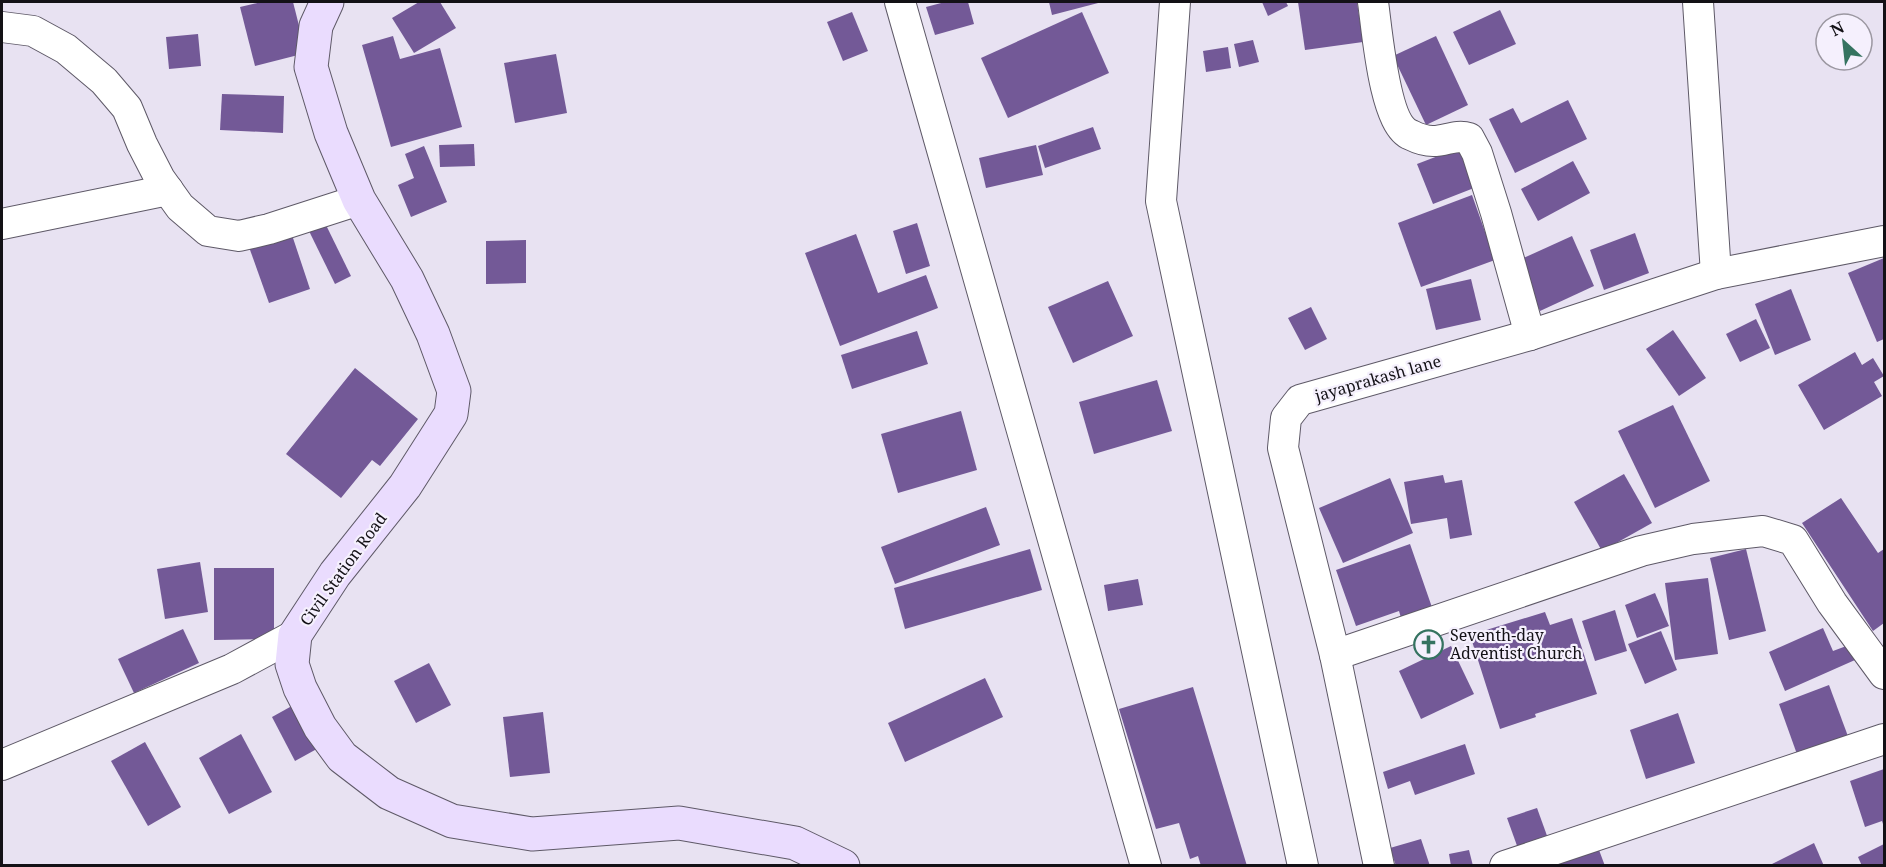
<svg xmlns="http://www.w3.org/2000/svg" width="1886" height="867" font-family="'Noto Serif',serif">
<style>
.building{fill:#735997}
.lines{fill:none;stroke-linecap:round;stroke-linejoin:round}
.minor-casing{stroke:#5e5967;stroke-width:32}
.secondary-casing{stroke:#5e5967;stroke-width:35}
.minor{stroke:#fff;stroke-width:30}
.secondary{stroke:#eadcfe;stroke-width:33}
.labels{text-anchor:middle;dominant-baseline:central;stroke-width:4.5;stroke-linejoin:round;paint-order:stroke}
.street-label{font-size:16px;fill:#131116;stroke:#f5f0fd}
.poi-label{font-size:16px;fill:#131116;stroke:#f5f0fd;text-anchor:start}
</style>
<rect width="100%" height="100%" fill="#e8e2f2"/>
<!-- building -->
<g class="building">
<polygon points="262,2 293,2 306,53 255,66 240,7"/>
<polygon points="419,2 440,2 456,28 414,53 392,18"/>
<polygon points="945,2 968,2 974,24 935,35 926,7"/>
<polygon points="1049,2 1102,2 1052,15"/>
<polygon points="1262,2 1286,2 1288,6 1268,16"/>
<polygon points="1298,2 1357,2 1363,42 1305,50"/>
<polygon points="1500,10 1516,44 1469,65 1453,32"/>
<polygon points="852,12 868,51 843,61 827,22"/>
<polygon points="1082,12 1109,73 1008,118 981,58"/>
<polygon points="198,34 201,66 169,69 166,37"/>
<polygon points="393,36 400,59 440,48 462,127 391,147 362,45"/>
<polygon points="1436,36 1468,105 1426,125 1393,56"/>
<polygon points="1253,40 1259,62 1239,67 1234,44"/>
<polygon points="1228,47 1231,68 1206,72 1203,51"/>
<polygon points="556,54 567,113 515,123 504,63"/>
<polygon points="222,94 284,96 283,133 220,130"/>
<polygon points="1568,100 1587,139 1515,173 1489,119 1513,108 1521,123"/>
<polygon points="1093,127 1101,149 1045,168 1038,146"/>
<polygon points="474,144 475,166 440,167 439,145"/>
<polygon points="1036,145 1043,175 986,188 979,158"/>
<polygon points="424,146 447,202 411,217 398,185 414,178 405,154"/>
<polygon points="1459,148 1474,188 1433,204 1417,164"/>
<polygon points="1573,161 1590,193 1538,221 1521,189"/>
<polygon points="1472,195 1495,260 1421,287 1398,223"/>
<polygon points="325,223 351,276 335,284 309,231"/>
<polygon points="917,223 930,266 906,274 893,231"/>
<polygon points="291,232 310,289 269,303 249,247"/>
<polygon points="1635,233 1649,273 1604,290 1590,250"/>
<polygon points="856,234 878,293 926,275 938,308 840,346 805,253"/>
<polygon points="1572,236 1594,286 1540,311 1517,261"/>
<polygon points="526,240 526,283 486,284 486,241"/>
<polygon points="1884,258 1884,339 1877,342 1848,273"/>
<polygon points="1471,279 1481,320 1436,330 1426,289"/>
<polygon points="1108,281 1133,336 1073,363 1048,307"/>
<polygon points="1791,289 1811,340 1775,355 1755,304"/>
<polygon points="1311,307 1327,339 1305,350 1288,318"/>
<polygon points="1756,319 1770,348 1740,362 1726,334"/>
<polygon points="1673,330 1706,378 1679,396 1646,349"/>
<polygon points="917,331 928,364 852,389 841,355"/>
<polygon points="1855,352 1862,365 1873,358 1884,376 1874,382 1882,396 1824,430 1798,385"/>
<polygon points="355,368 418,419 380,466 372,460 341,498 286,454"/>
<polygon points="1157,380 1172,431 1094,454 1079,402"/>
<polygon points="1673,405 1710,481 1655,508 1618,431"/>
<polygon points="961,411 977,470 898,493 881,434"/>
<polygon points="1624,474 1652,523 1602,551 1574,502"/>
<polygon points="1443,475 1445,483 1462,480 1472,535 1450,539 1447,518 1411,524 1404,482"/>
<polygon points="1390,478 1413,533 1343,563 1319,508"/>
<polygon points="1841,498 1878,553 1884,549 1884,623 1873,631 1802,523"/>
<polygon points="986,507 1000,545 895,584 881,547"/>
<polygon points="1410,544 1435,616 1404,628 1399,611 1356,626 1336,570"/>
<polygon points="1030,549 1042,590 905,629 894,588"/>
<polygon points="1746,549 1766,631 1729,640 1710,558"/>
<polygon points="200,562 208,612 165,619 157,569"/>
<polygon points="214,568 274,568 274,639 214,640"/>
<polygon points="1708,578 1718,654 1675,660 1665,583"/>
<polygon points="1138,579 1143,605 1108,611 1104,585"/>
<polygon points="1655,593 1669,626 1637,638 1625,605"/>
<polygon points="1615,610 1627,651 1595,661 1582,621"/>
<polygon points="1545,612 1550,625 1572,618 1597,694 1535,714 1536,717 1500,729 1470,635"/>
<polygon points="1823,628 1833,651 1849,645 1855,660 1785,691 1769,652"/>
<polygon points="183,629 199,663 134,693 118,659"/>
<polygon points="1661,631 1677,670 1645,684 1628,644"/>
<polygon points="1451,646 1474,694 1421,719 1399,671"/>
<polygon points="429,663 451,705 416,723 394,681"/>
<polygon points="985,678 1003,717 905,762 888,723"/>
<polygon points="1829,685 1849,739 1798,757 1779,704"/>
<polygon points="1193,687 1247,866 1201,866 1198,856 1190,859 1179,823 1156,829 1119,709"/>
<polygon points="299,702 324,745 295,761 272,717"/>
<polygon points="543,712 550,773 510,777 503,717"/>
<polygon points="1678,713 1695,763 1646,779 1630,730"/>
<polygon points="241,734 272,792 229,814 199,758"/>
<polygon points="145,742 181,807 148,826 111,761"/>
<polygon points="1465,744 1475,774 1415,795 1410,781 1388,789 1383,772"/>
<polygon points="1884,769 1884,827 1882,821 1865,827 1850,781"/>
<polygon points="1537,808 1550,844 1520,854 1507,818"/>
<polygon points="1421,839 1430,866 1396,866 1390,848"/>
<polygon points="1814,843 1824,866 1768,866"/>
<polygon points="1884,844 1884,866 1862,866 1858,857"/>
<polygon points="1469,850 1473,866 1451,866 1449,854"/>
<polygon points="1599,850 1605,866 1557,866 1557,865"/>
</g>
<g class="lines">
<defs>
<g id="minor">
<polyline points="900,2 1146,866"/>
<polyline points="1175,2 1161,201 1303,866"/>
<path d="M 1373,2 C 1377,29 1384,125 1411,135 C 1417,138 1427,141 1433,141 C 1446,141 1456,134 1469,138 L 1477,153 L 1496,213 L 1530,335"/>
<polyline points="1698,2 1716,274"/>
<polyline points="2,27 33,31 66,49 104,81 127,108 142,144 160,179 180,207 208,231 239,236 269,229 359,200"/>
<polyline points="2,224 168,190"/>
<polyline points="1335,655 1641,551 1693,539 1763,531 1793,540 1832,603 1884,674"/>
<polyline points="2,765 232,669 295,635"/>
<polyline points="1379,866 1335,655 1283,448 1286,418 1300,400 1530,335 1716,274 1884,241"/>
<polyline points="1505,866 1884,739"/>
</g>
<polyline id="secondary" points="327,2 316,26 311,67 331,133 359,200 407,279 433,334 454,391 451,414 405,486 335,574 295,635 292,664 300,688 320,727 342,757 389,793 452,821 532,834 679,823 795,843 843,866"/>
</defs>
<!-- minor casing -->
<use href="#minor" class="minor-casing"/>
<!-- secondary casing -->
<use href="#secondary" class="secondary-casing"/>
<!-- minor -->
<use href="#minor" class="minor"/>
<!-- secondary -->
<use href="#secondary" class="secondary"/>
</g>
<!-- icons -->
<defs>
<symbol id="church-ring" viewBox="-11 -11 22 22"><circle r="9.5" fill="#f5f0fd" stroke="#357360" stroke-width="1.5"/><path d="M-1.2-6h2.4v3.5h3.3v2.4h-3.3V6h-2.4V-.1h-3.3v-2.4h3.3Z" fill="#357360"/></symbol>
</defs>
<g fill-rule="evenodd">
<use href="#church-ring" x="1412" y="628" width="33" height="33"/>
</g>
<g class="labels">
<!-- street labels -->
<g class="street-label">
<text transform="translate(1378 378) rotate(-16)">jayaprakash lane</text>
<text transform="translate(343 569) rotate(-54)">Civil Station Road</text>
</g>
<!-- poi labels -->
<g class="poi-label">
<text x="1450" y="635">Seventh-day<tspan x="1450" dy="18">Adventist Church</tspan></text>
</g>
</g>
<!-- border -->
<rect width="1886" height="867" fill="none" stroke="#131116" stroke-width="6"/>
<!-- north arrow -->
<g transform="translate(1844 42) rotate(333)"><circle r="28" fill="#f5f0fd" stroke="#9b97a1" stroke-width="1.5"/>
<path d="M0-4.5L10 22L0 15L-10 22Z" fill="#357360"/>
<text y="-9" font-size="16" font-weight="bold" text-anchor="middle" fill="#131116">N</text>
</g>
</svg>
